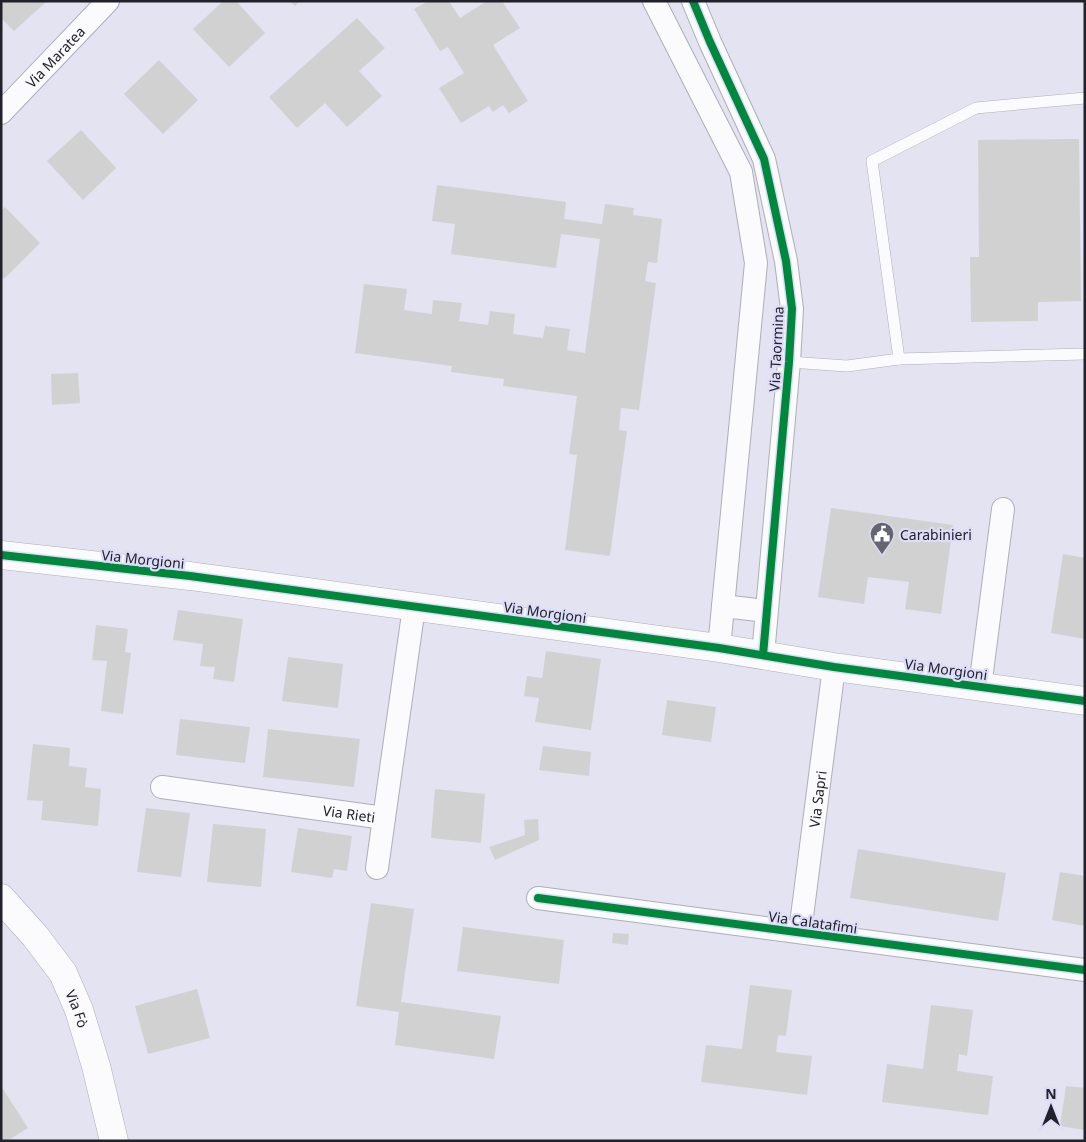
<svg xmlns="http://www.w3.org/2000/svg" width="1086" height="1142" font-family="'Noto Sans',sans-serif">
<style>
.building{fill:#d2d1d1}
.lines{fill:none;stroke-linecap:round;stroke-linejoin:round}
.service-casing{stroke:#aeaeb9;stroke-width:12}
.minor-casing{stroke:#aeaeb9;stroke-width:24}
.tertiary-casing{stroke:#aeaeb9;stroke-width:29}
.service{stroke:#fbfbfd;stroke-width:11}
.minor{stroke:#fbfbfd;stroke-width:22}
.tertiary{stroke:#fbfbfd;stroke-width:28}
.cycleway-casing{stroke:#ddddf8;stroke-width:11}
.cycleway{stroke:#00873e;stroke-width:8}
.labels{text-anchor:middle;dominant-baseline:central;stroke-width:4.5;stroke-linejoin:round;paint-order:stroke}
.street-label{font-size:14px;fill:#21212b;stroke:#ddddf8}
.poi-label{font-size:14px;fill:#21212b;stroke:#ddddf8;text-anchor:start}
</style>
<rect width="100%" height="100%" fill="#e3e3f2"/>
<!-- building -->
<g class="building">
<polygon points="1,1 47,1 14,31 1,18"/>
<polygon points="223,1 236,1 265,33 229,67 193,29"/>
<polygon points="290,1 300,1 295,6"/>
<polygon points="428,1 449,1 460,18 487,1 502,1 520,28 493,45 528,101 509,113 503,105 493,112 489,106 461,123 439,88 464,73 448,47 440,51 414,9"/>
<polygon points="357,18 385,48 359,71 382,96 347,127 325,103 297,128 269,97"/>
<polygon points="159,60 198,100 163,134 124,94"/>
<polygon points="81,130 116,168 83,200 47,161"/>
<polygon points="1079,139 1081,301 1038,302 1038,321 971,322 970,257 979,257 978,140"/>
<polygon points="437,185 566,202 564,219 602,224 605,204 634,208 633,215 662,219 657,263 648,262 645,281 656,283 639,410 621,408 619,430 627,431 610,556 565,550 577,455 569,454 577,396 503,386 504,379 451,372 452,366 355,353 364,284 407,289 404,310 432,314 433,300 462,303 459,321 488,325 490,311 515,314 513,334 543,338 545,326 570,329 567,350 585,353 600,239 561,234 556,268 451,254 455,224 432,221"/>
<polygon points="5,207 40,243 4,279 1,276 1,211"/>
<polygon points="78,373 80,403 52,405 51,374"/>
<polygon points="831,508 953,525 941,614 905,609 909,582 868,577 864,604 818,597"/>
<polygon points="1063,554 1085,558 1085,639 1051,633"/>
<polygon points="178,610 243,619 234,682 213,679 215,667 200,666 203,644 173,640"/>
<polygon points="96,625 128,629 125,652 131,653 123,714 101,711 107,661 92,660"/>
<polygon points="546,651 601,659 591,730 535,722 539,698 524,696 527,676 542,678"/>
<polygon points="288,657 343,664 338,708 282,701"/>
<polygon points="667,700 716,707 711,742 662,735"/>
<polygon points="180,719 250,727 245,763 176,755"/>
<polygon points="268,729 360,739 354,787 263,777"/>
<polygon points="33,744 70,748 69,766 87,768 85,787 101,789 98,826 41,820 43,801 27,800"/>
<polygon points="543,746 591,752 589,776 539,770"/>
<polygon points="435,789 485,794 481,843 431,838"/>
<polygon points="146,808 190,813 181,877 137,872"/>
<polygon points="538,819 539,840 495,860 489,847 525,835 524,820"/>
<polygon points="213,824 266,829 261,887 207,882"/>
<polygon points="298,828 352,836 347,871 334,869 332,878 291,872"/>
<polygon points="858,849 1006,873 998,921 850,898"/>
<polygon points="1060,872 1085,876 1085,926 1052,920"/>
<polygon points="371,903 414,909 401,1002 501,1016 494,1059 395,1045 399,1012 356,1006"/>
<polygon points="463,927 564,940 559,984 457,971"/>
<polygon points="613,933 629,934 628,945 612,943"/>
<polygon points="750,985 792,990 786,1036 778,1035 776,1052 812,1056 807,1095 701,1082 706,1045 742,1049"/>
<polygon points="197,989 210,1038 148,1054 135,1006"/>
<polygon points="931,1005 973,1010 967,1056 959,1054 957,1071 993,1076 988,1115 882,1102 887,1064 923,1069"/>
<polygon points="1066,1086 1085,1088 1085,1130 1060,1126"/>
<polygon points="3,1089 28,1128 7,1141 1,1141 1,1090"/>
</g>
<g class="lines">
<defs>
<g id="service">
<polyline points="899,359 872,161 976,108 1085,98"/>
<polyline points="789,362 847,366 899,359 1085,354"/>
</g>
<g id="minor">
<polyline points="654,1 741,172 756,263 719,648"/>
<polyline points="693,1 710,42 764,159 786,261 792,309 789,362 763,655"/>
<path id="s1" d="M 1,113 L 108,1"/>
<polyline points="723,606 766,611"/>
<polyline points="980,687 1003,509"/>
<path id="s2" d="M 162,787 L 384,818 L 414,607"/>
<polyline points="377,868 384,818"/>
<polyline points="538,898 1085,970"/>
<path id="s3" d="M 800,932 L 834,667"/>
</g>
<g id="tertiary">
<polyline points="1,555 190,576 719,648 834,667 1085,701"/>
<path id="s4" d="M 1,898 L 35,936 L 63,973 L 79,1010 L 96,1066 L 114,1141"/>
</g>
</defs>
<!-- service casing -->
<use href="#service" class="service-casing"/>
<!-- minor casing -->
<use href="#minor" class="minor-casing"/>
<!-- tertiary casing -->
<use href="#tertiary" class="tertiary-casing"/>
<!-- service -->
<use href="#service" class="service"/>
<!-- minor -->
<use href="#minor" class="minor"/>
<!-- tertiary -->
<use href="#tertiary" class="tertiary"/>
<defs>
<g id="cycleway">
<polyline points="693,1 710,42 764,159 786,261 792,309 789,362 763,655"/>
<polyline points="1,555 190,576 719,648 834,667 1085,701"/>
<polyline points="538,898 1085,970"/>
</g>
</defs>
<!-- cycleway casing -->
<use href="#cycleway" class="cycleway-casing"/>
<!-- cycleway -->
<use href="#cycleway" class="cycleway"/>
</g>
<!-- icons -->
<defs>
<symbol id="civic-pin" viewBox="-11 -11 22 30"><path d="M0 17L-7.5 6A9.5 9.5 0 1 1 7.5 6Z" fill="#656571" stroke="#ddddf8"/><path d="M-.6-6.5H3V-4.5H.6V-3L4-1V1h2V6H-6V1h2V-1L-.6-3ZM-1.2 2.5V6h2.4V2.5Z" fill="#fff"/></symbol>
</defs>
<g fill-rule="evenodd">
<use href="#civic-pin" x="868" y="520" width="28" height="38"/>
</g>
<g class="labels">
<!-- street labels -->
<g class="street-label">
<text stroke="none"><textPath href="#s1" startOffset="78">Via Maratea</textPath></text>
<text transform="translate(776 349) rotate(-87)">Via Taormina</text>
<text transform="translate(143 559) rotate(6)">Via Morgioni</text>
<text transform="translate(545 612) rotate(8)">Via Morgioni</text>
<text transform="translate(946 669) rotate(8)">Via Morgioni</text>
<text stroke="none"><textPath href="#s3" startOffset="134">Via Sapri</textPath></text>
<text stroke="none"><textPath href="#s2" startOffset="189">Via Rieti</textPath></text>
<text transform="translate(813 922) rotate(8)">Via Calatafimi</text>
<text stroke="none"><textPath href="#s4" startOffset="136">Via Fò</textPath></text>
</g>
<!-- poi labels -->
<g class="poi-label">
<text x="900" y="534">Carabinieri</text>
</g>
</g>
<!-- border -->
<rect width="1086" height="1142" fill="none" stroke="#21212b" stroke-width="5"/>
<!-- north arrow -->
<g transform="translate(1051 1107)" stroke="#ddddf8" stroke-width="4" paint-order="stroke">
<path d="M0-4L9 19L0 12L-9 19Z" fill="#21212b"/>
<text y="-8" font-size="14" font-weight="bold" text-anchor="middle" fill="#21212b">N</text>
</g>
</svg>
